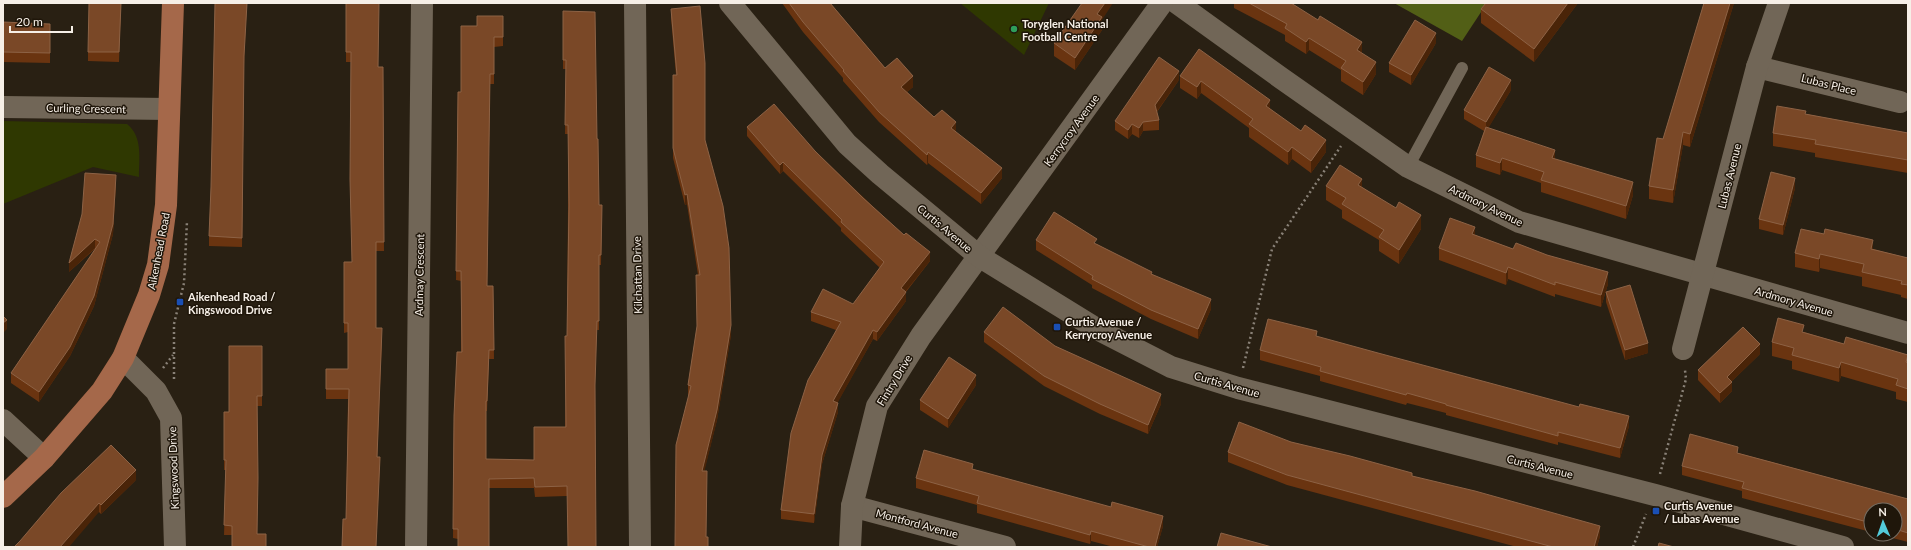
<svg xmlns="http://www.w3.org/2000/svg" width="1911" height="550" font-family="Lato,sans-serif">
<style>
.green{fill:#2f3801}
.forest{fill:#525f16}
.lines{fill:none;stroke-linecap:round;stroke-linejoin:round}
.path{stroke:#898177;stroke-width:2.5;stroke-dasharray:2 3;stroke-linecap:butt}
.service{stroke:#716657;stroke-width:12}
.minor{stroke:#716657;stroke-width:22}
.tertiary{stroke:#716657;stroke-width:22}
.primary{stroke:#a5684a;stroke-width:22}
.wall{fill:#6a3410}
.shaded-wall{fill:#4a2408}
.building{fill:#7a4827;stroke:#8d6245}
.leisure-dot{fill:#2e9e5b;stroke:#1f160a;stroke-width:1.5}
.transit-dot{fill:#1a4fb4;stroke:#1f160a;stroke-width:1.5}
.labels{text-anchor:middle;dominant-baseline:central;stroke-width:3;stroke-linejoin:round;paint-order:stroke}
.poi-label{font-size:11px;font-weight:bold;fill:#f6efe7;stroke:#1f160a;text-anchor:start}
.street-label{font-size:11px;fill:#f6efe7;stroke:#1f160a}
</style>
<rect width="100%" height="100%" fill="#292013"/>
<!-- green -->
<g class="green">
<polygon points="960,3 1049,3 1024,55"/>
<path d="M 3,121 L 127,124 C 143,137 139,158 139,177 L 93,167 L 3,204 Z"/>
</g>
<!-- forest -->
<polygon class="forest" points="1394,3 1487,3 1462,41"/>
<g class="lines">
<!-- path -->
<g class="path">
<polyline points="163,368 173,355"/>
<polyline points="1243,368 1272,249 1341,146"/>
<polyline points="174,379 174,324 184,283 187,221"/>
<polyline points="1660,474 1686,379 1685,370"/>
<polyline points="1633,547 1646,514"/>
</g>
<!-- service -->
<polyline class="service" points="1408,167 1462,68"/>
<!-- minor -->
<g class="minor">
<polyline points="635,3 640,547"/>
<polyline points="1177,3 1281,78 1408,167 1519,222 1908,333"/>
<polyline points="1757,67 1900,102"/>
<polyline points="3,107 169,109"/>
<polyline points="1683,349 1757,67 1779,3"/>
<polyline points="123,358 156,391 171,418 175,547"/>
<polyline points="3,420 44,458"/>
<polyline points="852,506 1005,547"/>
<polyline points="416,547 422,3"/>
<polyline points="850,547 852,506 877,406 921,336 1162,3"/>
</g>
<!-- tertiary -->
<polyline class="tertiary" points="730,3 847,144 880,174 980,257 1097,329 1171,367 1238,388 1655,495 1843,547"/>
<!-- primary -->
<polyline class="primary" points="3,497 44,458 102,391 123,358 149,295 158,265 166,205 173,3"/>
</g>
<!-- wall -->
<g class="wall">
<polygon points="121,3 119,62 88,61 88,52"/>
<polygon points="346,3 378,67 383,67 384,251 376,251 376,328 382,337 377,457 380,467 346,519 348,399 326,399 326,369 348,369 348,332 344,333 344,262 352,262 351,62 346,62"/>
<polygon points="782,3 832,3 831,4 885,68 913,87 907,92 934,117 956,132 1002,178 981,204 928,163 927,165 879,122 843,81 843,78 803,32"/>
<polygon points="1234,3 1291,3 1362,53 1376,74 1363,95 1341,81 1341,70 1309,50 1306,54 1285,41 1285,35 1234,8"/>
<polygon points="1486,3 1578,3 1534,62 1481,23 1481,9"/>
<polygon points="1704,3 1734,3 1690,147 1683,145 1673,203 1649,199 1649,186"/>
<polygon points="671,9 705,140 731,335 717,420 704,471 675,547 689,395 688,395 688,385 697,328 698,275 687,204 685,205 673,158 673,75 676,75 671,18"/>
<polygon points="563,11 597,139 599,205 602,205 601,265 599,265 599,330 597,330 567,496 535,497 534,488 489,488 458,539 453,538 454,416 461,352 461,281 456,280 458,92 461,92 477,26 503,16 503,46 494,47 494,84 490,84 487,286 493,286 494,359 489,359 487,411 486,411 486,459 534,460 565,427 567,336 568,209 568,134 565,134 566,69 563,69"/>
<polygon points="1102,20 1102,30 1075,70 1054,56 1054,43"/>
<polygon points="3,22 50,34 50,63 3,62"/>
<polygon points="1436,43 1411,85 1389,72 1389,63"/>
<polygon points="1199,49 1270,109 1326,152 1311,173 1292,159 1288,165 1249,137 1249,128 1201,93 1197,99 1180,88 1180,76"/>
<polygon points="244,66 242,247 209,246 209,236"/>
<polygon points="1179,80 1157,112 1159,120 1159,130 1143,131 1139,138 1132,134 1128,139 1115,130 1115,121"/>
<polygon points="1511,90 1488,128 1633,195 1626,219 1541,192 1541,183 1502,170 1500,175 1476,167 1476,155 1484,131 1464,119 1464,110"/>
<polygon points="1806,114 1908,133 1908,173 1815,157 1815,153 1773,146 1773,133"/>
<polygon points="747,127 815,151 930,261 906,292 906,301 877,341 873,339 837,403 838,412 822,464 814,523 781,519 781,510 836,330 811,321 811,312 853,304 880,268 841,231 841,228 783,171 780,174 747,136"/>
<polygon points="116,184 113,234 94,306 70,356 39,402 11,383 11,373 96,248 69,272"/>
<polygon points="1326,186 1362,187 1421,229 1399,264 1379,251 1379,240 1342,218 1342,210 1326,200"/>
<polygon points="1795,188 1783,235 1759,229 1759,219"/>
<polygon points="1475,235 1608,284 1601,307 1555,294 1555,297 1508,279 1506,285 1439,260 1439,248"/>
<polygon points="1036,240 1097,244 1152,274 1211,309 1198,339 1151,319 1092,288 1092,285 1036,250"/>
<polygon points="1873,249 1908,258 1908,299 1901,297 1901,295 1862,286 1862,277 1820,268 1819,272 1795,267 1795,253"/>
<polygon points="1606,292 1648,353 1625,360 1606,302"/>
<polygon points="984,332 1055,346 1161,404 1148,434 1100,414 1044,386 984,342"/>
<polygon points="1804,332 1844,344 1908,355 1908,402 1896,399 1896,392 1841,376 1839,382 1792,369 1792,361 1772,356 1772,342"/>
<polygon points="1317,337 1629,426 1620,458 1558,442 1558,445 1446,415 1446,413 1407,403 1406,405 1320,381 1320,376 1260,360 1260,350"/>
<polygon points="262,346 262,406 257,406 232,535 224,535 226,470 224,470 224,412 229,412"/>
<polygon points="1760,354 1732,381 1732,391 1720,403 1698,380 1698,370"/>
<polygon points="976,385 948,428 920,410 920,400"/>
<polygon points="1291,442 1412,476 1600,536 1597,547 1517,547 1287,485 1228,462 1228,452"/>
<polygon points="1738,453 1908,499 1908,542 1877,534 1895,534 1895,510 1871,510 1871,532 1742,498 1742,491 1682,475 1682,466"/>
<polygon points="973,469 1163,526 1157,547 1114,547 1091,541 1090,544 977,513 977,505 916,488 916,478"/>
<polygon points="136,480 101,514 99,512 20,541"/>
</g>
<!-- shaded-wall -->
<g class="shaded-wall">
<polygon points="247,3 244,66 242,247 244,56"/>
<polygon points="1105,3 1113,3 1102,20 1102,30 1075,70 1075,58 1097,14"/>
<polygon points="1568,3 1578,3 1534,62 1534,49"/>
<polygon points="1730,3 1734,3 1690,147 1690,134"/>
<polygon points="1436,33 1436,43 1411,85 1411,75"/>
<polygon points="1309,38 1309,50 1306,54 1306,42"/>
<polygon points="1362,42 1362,54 1357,50"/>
<polygon points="1376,62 1376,74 1363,95 1363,82"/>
<polygon points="1179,71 1179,80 1155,114 1155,105"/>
<polygon points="913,76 913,87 901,97 901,87"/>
<polygon points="1511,80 1511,90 1486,132 1486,122"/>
<polygon points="1201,81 1201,93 1197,99 1197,87"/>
<polygon points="1270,100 1270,112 1266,106"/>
<polygon points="956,122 956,133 951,128"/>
<polygon points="1143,122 1143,131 1139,138 1139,128"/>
<polygon points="1132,124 1132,134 1128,139 1128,130"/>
<polygon points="1683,132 1683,145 1673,203 1673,190"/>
<polygon points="1326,140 1326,152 1311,173 1311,161"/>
<polygon points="1292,147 1292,159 1288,165 1288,152"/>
<polygon points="1555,150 1555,162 1552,158"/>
<polygon points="928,152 928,163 927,165 927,155"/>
<polygon points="1502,158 1502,170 1500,175 1500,163"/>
<polygon points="783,162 783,171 780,174 780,165"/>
<polygon points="1002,168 1002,178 981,204 981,193"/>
<polygon points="116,175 113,234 94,306 70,356 39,402 39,392 94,296"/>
<polygon points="1795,178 1795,188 1783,235 1783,225"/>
<polygon points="1362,179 1362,192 1358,185"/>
<polygon points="1633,182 1633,195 1626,219 1626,206"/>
<polygon points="687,194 687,204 685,205 685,195"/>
<polygon points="1421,215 1421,229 1399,264 1399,250"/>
<polygon points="1475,227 1475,240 1472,234"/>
<polygon points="95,239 95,248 69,272 69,263"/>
<polygon points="1873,240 1873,254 1871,249"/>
<polygon points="930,252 930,261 901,297 901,288"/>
<polygon points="1820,254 1820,268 1819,272 1819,259"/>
<polygon points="1508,267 1508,279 1506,285 1506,273"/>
<polygon points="1608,272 1608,284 1601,307 1601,295"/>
<polygon points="906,292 906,301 877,341 877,332"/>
<polygon points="1211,299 1211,309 1198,339 1198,329"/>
<polygon points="7,320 7,329 3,333 3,323"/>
<polygon points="731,325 731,335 717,420 702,481 702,471"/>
<polygon points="382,328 382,337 377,467 377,457"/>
<polygon points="873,330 873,339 833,411 833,401"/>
<polygon points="1648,343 1648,353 1625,360 1625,350"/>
<polygon points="1760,344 1760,354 1727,386 1727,377"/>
<polygon points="1841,362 1841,376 1839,382 1839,368"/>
<polygon points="976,375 976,385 948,428 948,419"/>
<polygon points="1732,382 1732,391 1720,403 1720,393"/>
<polygon points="1161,394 1161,404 1148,434 1148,425"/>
<polygon points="838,403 838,412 822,464 814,523 814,514 822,455"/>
<polygon points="1629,416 1629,426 1620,458 1620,448"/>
<polygon points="380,457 380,467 376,547"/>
<polygon points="136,470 136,480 101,514 101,505"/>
<polygon points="99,503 99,512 69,547 60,547"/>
<polygon points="1163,516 1163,526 1157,547 1155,547"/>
<polygon points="1600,526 1600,536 1597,547 1594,547"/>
<polygon points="1091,531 1091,541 1090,544 1090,535"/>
</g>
<!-- building -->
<g class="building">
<polygon points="89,3 121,3 119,52 88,52"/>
<polygon points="215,3 247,3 244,56 242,238 209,236 211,187"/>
<polygon points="346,3 379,3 378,67 383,67 384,242 376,242 376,328 382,328 377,457 380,457 376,547 342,547 343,519 346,519 349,389 326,389 326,369 348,369 348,323 344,323 344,262 352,262 350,179 351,52 346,52"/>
<polygon points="789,3 830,3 885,68 897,58 913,76 901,87 934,117 942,110 956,122 951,128 1002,168 981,193 928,152 927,155 879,112 843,71 844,70 803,22"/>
<polygon points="1082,3 1105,3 1097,14 1102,17 1075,58 1054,43"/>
<polygon points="1249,3 1291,3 1318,20 1320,16 1362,42 1357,50 1376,62 1363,82 1341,68 1346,61 1309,38 1306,42 1285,28 1287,24"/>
<polygon points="1486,3 1568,3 1534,49 1481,9"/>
<polygon points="1704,3 1730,3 1690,134 1683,132 1673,190 1649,186 1657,138 1663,139"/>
<polygon points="700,6 705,63 705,140 723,206 729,248 731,325 717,410 702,471 707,471 706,537 708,537 708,547 675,547 676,445 691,386 688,385 697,326 696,275 700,275 687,194 685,195 673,148 673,75 677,75 671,9"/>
<polygon points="563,11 595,12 597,139 598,139 599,205 602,205 601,255 599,255 599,321 597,321 595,385 596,547 568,547 567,486 535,487 534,478 489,479 489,547 458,547 458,529 453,529 454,416 457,352 462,352 461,271 456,271 458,92 461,92 461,26 477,26 477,16 503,16 503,37 494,37 494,74 490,74 487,286 493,286 494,350 489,350 487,401 486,401 486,459 534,460 534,427 566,427 565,336 567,336 569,205 568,125 565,125 566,60 563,60"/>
<polygon points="1415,20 1436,33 1411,75 1389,63"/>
<polygon points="3,22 50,24 50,53 3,52"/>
<polygon points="1199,49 1270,100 1266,106 1301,131 1305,125 1326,140 1311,161 1292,147 1288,152 1249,124 1253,119 1201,81 1197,87 1180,76"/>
<polygon points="1159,57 1179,71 1155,105 1159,120 1143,122 1139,128 1132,124 1128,130 1115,121"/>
<polygon points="1489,67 1511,80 1486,122 1464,110"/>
<polygon points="774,104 815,151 863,198 904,235 906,233 930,252 901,288 906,292 877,332 873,330 833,401 838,403 822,455 814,514 781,510 791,433 808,380 841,322 811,312 823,289 853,304 884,262 841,222 842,220 783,162 780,165 747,127"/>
<polygon points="1777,106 1806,111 1805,114 1908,133 1908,160 1815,144 1816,140 1773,133"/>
<polygon points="1486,127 1555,150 1552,158 1633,182 1626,206 1541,180 1544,172 1502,158 1500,163 1476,155"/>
<polygon points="1340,165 1362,179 1358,185 1396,208 1399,202 1421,215 1399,250 1379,237 1384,230 1342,204 1346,198 1326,186"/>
<polygon points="1771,172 1795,178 1783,225 1759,219"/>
<polygon points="85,173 116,175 113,224 94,296 70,347 39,392 11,373 100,242 95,239 69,263 82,214"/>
<polygon points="1054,212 1097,239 1094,243 1152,272 1151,274 1211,299 1198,329 1151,310 1092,279 1093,276 1036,240"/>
<polygon points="1450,218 1475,227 1472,234 1513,249 1516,243 1547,255 1608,272 1601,295 1555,282 1555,285 1508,267 1506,273 1439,248"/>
<polygon points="1801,229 1824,234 1825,229 1873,240 1871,249 1908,258 1908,285 1901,284 1902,281 1862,272 1864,264 1820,254 1819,259 1795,253"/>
<polygon points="1630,285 1648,343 1625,350 1606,292"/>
<polygon points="1003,307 1055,346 1161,394 1148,425 1100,404 1044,376 984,332"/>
<polygon points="3,316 7,320 3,323"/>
<polygon points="1778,318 1804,325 1802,332 1844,344 1846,337 1908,355 1906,362 1908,363 1908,389 1896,385 1898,379 1841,362 1839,368 1792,355 1794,348 1772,342"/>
<polygon points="1268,319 1317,331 1316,336 1378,353 1579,407 1580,404 1629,416 1620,448 1558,432 1558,436 1446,405 1446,404 1407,393 1406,395 1320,371 1321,367 1260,350"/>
<polygon points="1743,327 1760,344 1727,377 1732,382 1720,393 1698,370"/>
<polygon points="229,346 262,346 262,396 257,396 258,478 257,534 266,534 266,547 232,547 232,526 224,525 226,460 224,460 224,412 229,412"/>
<polygon points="949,357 976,375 948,419 920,400"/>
<polygon points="1239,422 1291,442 1350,456 1412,473 1412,476 1475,491 1600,526 1594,547 1553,547 1287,475 1228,452"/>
<polygon points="1690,434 1738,447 1737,453 1908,499 1908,533 1895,529 1895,510 1871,510 1871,523 1742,488 1744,482 1682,466"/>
<polygon points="111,445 136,470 101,505 99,503 60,547 14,547 20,541 61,493"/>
<polygon points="924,450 973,464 972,469 1111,507 1112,502 1163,516 1155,547 1149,547 1091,531 1090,535 977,503 979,496 916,478"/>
<polygon points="1221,533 1272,547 1217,547"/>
<polygon points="1659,543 1674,547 1658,547"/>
</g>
<!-- markers -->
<circle class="leisure-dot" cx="1014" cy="29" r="4"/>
<g class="transit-dot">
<rect x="176" y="298" width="8" height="8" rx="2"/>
<rect x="1053" y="323" width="8" height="8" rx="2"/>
<rect x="1652" y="507" width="8" height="8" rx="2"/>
</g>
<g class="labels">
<!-- poi labels -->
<g class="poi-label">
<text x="1022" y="23">Toryglen National<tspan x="1022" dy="13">Football Centre</tspan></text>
<text x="188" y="296">Aikenhead Road /<tspan x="188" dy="13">Kingswood Drive</tspan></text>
<text x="1065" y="321">Curtis Avenue /<tspan x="1065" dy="13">Kerrycroy Avenue</tspan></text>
<text x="1664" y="505">Curtis Avenue<tspan x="1664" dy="13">/ Lubas Avenue</tspan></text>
</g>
<!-- street labels -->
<g class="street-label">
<text transform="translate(1829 84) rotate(14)">Lubas Place</text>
<text transform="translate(86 108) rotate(1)">Curling Crescent</text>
<text transform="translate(1071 130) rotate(-54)">Kerrycroy Avenue</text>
<text transform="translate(1729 176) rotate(-76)">Lubas Avenue</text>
<text transform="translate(1486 205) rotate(26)">Ardmory Avenue</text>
<text transform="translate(945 228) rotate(40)">Curtis Avenue</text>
<text transform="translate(158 251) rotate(-79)">Aikenhead Road</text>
<text transform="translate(419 275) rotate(-89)">Ardmay Crescent</text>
<text transform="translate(637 275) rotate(-91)">Kilchattan Drive</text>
<text transform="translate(1794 301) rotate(16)">Ardmory Avenue</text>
<text transform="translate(894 380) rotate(-59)">Fintry Drive</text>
<text transform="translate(1227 384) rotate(16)">Curtis Avenue</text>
<text transform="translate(1540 466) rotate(14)">Curtis Avenue</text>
<text transform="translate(173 468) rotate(-92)">Kingswood Drive</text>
<text transform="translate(917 523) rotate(15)">Montford Avenue</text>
</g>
</g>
<!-- border -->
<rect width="1911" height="550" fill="none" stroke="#f6efe7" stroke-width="8"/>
<!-- north arrow -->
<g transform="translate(1883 522) rotate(358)"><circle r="19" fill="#1f160a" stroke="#756d62"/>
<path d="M0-3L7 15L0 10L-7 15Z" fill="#53cbdb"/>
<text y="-6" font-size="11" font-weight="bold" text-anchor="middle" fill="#f6efe7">N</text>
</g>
<!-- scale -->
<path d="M10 26v6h62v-6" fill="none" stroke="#f6efe7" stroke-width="2"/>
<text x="16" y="26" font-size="12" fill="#f6efe7" stroke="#1f160a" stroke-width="3" paint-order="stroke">20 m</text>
</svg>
